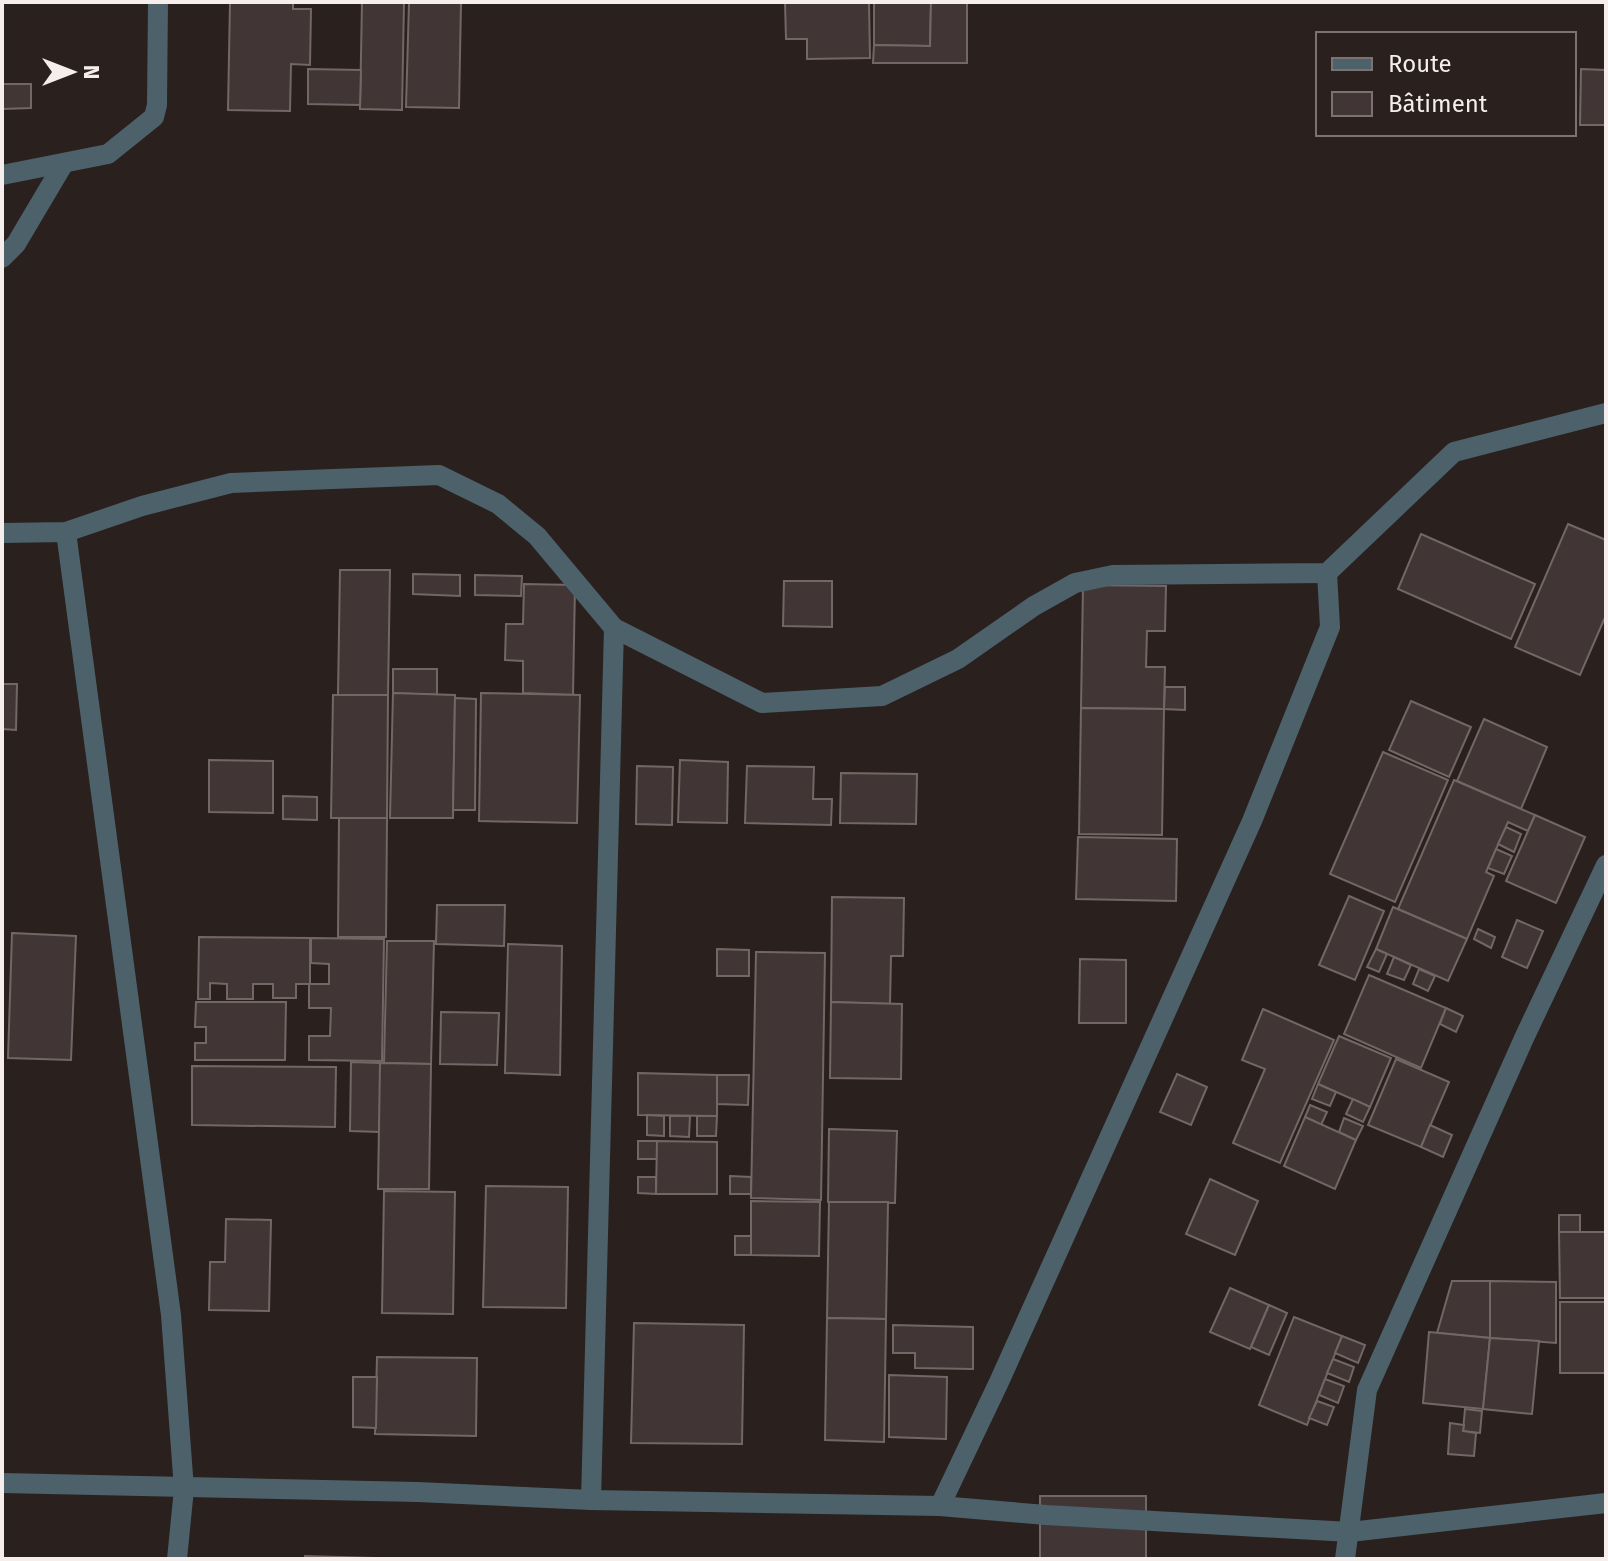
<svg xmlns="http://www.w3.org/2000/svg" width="1608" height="1561" font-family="'Fira Sans',sans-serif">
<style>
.building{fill:#413635;stroke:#736766;stroke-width:2}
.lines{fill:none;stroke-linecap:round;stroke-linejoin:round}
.minor{stroke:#4c616a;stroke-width:20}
</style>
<rect width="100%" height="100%" fill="#2a201e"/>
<!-- building -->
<g class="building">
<polygon points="230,2 293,2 293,9 311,9 310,65 291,64 290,111 228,110"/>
<polygon points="362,2 404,2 402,110 360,109"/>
<polygon points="409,2 461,2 459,108 406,107"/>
<polygon points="785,2 869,2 870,58 807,59 807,39 786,39"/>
<polygon points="874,2 931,2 930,46 874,45"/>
<polygon points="931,2 967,2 967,63 873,63 874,45 930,46"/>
<polygon points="308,69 361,70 360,105 308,104"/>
<polygon points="1581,69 1606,70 1606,125 1580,125"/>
<polygon points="2,84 31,84 31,108 2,109"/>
<polygon points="1568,524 1606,540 1606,615 1580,675 1515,647"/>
<polygon points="1421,534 1535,584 1511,639 1398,589"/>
<polygon points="340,570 390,570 388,695 338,695"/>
<polygon points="413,574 460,575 460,596 413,594"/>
<polygon points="475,575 522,576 521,596 475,595"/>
<polygon points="784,581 832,581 832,627 783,626"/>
<polygon points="524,584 575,585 573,695 523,693 523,661 505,660 506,624 523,624"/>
<polygon points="1083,585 1166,586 1165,631 1147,631 1146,667 1165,667 1164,709 1081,708"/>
<polygon points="393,669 437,669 437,695 393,693"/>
<polygon points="2,684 17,684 16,730 2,729"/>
<polygon points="1165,687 1185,687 1185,710 1164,709"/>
<polygon points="393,693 455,695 453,818 390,818"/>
<polygon points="481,693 580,695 577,823 479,821"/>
<polygon points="333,695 388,695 387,818 331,818"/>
<polygon points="455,698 476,699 475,810 453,810"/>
<polygon points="1411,701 1471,727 1449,777 1389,750"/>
<polygon points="1081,708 1164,709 1162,835 1079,834"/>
<polygon points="1484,719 1547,747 1521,809 1457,781"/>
<polygon points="1383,752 1448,780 1395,902 1330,874"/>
<polygon points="209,760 273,761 273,813 209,812"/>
<polygon points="680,760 728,762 727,823 678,822"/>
<polygon points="637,766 673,767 672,825 636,824"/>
<polygon points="747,766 814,767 813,799 832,799 831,825 745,823"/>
<polygon points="841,773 917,774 916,824 840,823"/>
<polygon points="1454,780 1535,815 1528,831 1508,822 1486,872 1494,876 1467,939 1398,909"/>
<polygon points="283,796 317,797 317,820 283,819"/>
<polygon points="1535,815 1585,837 1556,903 1506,881"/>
<polygon points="339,818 387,818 386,937 338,937"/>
<polygon points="1506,827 1521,834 1514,852 1498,844"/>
<polygon points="1078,837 1177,839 1176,901 1076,899"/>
<polygon points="1496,849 1512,856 1504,874 1488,868"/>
<polygon points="1349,896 1384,911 1355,980 1319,965"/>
<polygon points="832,897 904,898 903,956 891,956 890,1004 831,1002"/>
<polygon points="437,905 505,905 504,946 436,944"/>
<polygon points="1393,907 1467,939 1448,981 1376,949"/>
<polygon points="1517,920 1543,931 1527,968 1502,957"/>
<polygon points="1478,929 1495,937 1491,948 1474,939"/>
<polygon points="12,933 76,936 71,1060 8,1058"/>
<polygon points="199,937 310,938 310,984 296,984 296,998 273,998 273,984 253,984 253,999 227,999 227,984 210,983 210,999 198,999"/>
<polygon points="311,938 384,939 382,1061 309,1060 309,1036 330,1036 331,1008 309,1008 309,984 329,984 329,964 311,963"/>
<polygon points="387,941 434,941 431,1064 384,1063"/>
<polygon points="508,944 562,946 560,1075 505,1073"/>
<polygon points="717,949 749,950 749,976 717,976"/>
<polygon points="1376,949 1387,954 1379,972 1367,967"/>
<polygon points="756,952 825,953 821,1200 751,1198"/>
<polygon points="1394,957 1411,965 1404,980 1387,974"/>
<polygon points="1080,959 1126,960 1126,1023 1079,1023"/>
<polygon points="1419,969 1435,976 1428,991 1413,984"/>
<polygon points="1369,975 1446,1008 1421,1068 1344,1034"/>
<polygon points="196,1002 286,1002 285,1060 195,1060 195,1043 206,1043 206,1027 195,1027"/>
<polygon points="831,1002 902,1004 901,1079 830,1078"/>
<polygon points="1446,1008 1463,1016 1456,1032 1440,1024"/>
<polygon points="1263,1009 1334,1040 1280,1163 1233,1143 1265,1069 1242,1060"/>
<polygon points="441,1012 499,1013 497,1065 440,1064"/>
<polygon points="1339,1036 1391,1058 1370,1107 1318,1084"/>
<polygon points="1396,1059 1449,1082 1421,1147 1368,1125"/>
<polygon points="351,1062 380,1063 380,1132 350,1131"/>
<polygon points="380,1063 431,1064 429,1189 378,1189"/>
<polygon points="192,1066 336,1067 335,1127 192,1125"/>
<polygon points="638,1073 717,1075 717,1116 638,1115"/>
<polygon points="1177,1074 1207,1087 1191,1125 1160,1112"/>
<polygon points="717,1075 749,1075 748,1105 717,1104"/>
<polygon points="1318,1084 1336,1092 1330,1106 1312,1099"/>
<polygon points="1353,1099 1370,1107 1363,1122 1346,1114"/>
<polygon points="1310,1105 1327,1112 1321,1125 1305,1117"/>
<polygon points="647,1115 664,1116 664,1136 647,1135"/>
<polygon points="670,1116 690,1116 689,1137 670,1136"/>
<polygon points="697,1116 717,1116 716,1136 697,1136"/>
<polygon points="1305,1117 1356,1140 1335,1189 1284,1166"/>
<polygon points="1344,1118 1363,1126 1356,1140 1339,1132"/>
<polygon points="1430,1125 1452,1135 1443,1157 1421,1147"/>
<polygon points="829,1129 897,1131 895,1203 828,1202"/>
<rect x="638" y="1141" width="19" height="18"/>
<polygon points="657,1141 717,1142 717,1194 656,1194"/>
<polygon points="730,1176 751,1177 751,1194 730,1194"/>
<polygon points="638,1177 656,1177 656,1194 638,1193"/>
<polygon points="1210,1179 1258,1201 1235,1255 1186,1234"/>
<polygon points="486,1186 568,1187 566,1308 483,1307"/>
<polygon points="384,1191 455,1192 453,1314 382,1313"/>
<polygon points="751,1201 820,1202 819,1256 751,1255"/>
<polygon points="829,1202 888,1202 886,1319 827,1318"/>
<rect x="1559" y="1215" width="21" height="17"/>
<polygon points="226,1219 271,1220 269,1311 209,1310 210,1262 225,1262"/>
<polygon points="1559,1232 1606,1232 1606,1298 1560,1298"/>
<rect x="735" y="1236" width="16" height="19"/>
<polygon points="1452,1281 1490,1281 1490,1338 1437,1333"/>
<polygon points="1490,1281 1556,1282 1556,1343 1490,1338"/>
<polygon points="1230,1288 1269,1305 1250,1349 1210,1332"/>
<rect x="1560" y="1302" width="46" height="71"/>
<polygon points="1269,1305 1287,1313 1269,1355 1251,1347"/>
<polygon points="1294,1317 1342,1336 1307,1425 1259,1405"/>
<polygon points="827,1318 886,1319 884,1442 825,1440"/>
<polygon points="634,1323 744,1325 742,1444 631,1443"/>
<polygon points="893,1325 973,1327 973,1369 915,1368 915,1353 893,1353"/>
<polygon points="1429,1332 1490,1338 1483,1409 1423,1403"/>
<polygon points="1342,1336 1365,1345 1358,1363 1335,1353"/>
<polygon points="1490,1338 1539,1341 1532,1414 1483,1409"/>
<polygon points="377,1357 477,1358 476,1436 375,1434"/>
<polygon points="1333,1359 1354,1367 1349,1382 1327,1373"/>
<polygon points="889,1375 947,1377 946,1439 889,1437"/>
<polygon points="353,1377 377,1377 376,1428 353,1427"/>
<polygon points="1325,1379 1344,1386 1338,1403 1319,1395"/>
<polygon points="1317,1401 1334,1407 1327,1425 1309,1418"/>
<polygon points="1465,1409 1482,1411 1480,1433 1463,1431"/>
<polygon points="1450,1423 1464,1425 1463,1431 1476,1433 1474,1456 1448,1454"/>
<rect x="1040" y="1496" width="106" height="63"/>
<polygon points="305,1556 374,1558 374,1559 305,1559"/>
</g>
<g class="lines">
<!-- minor -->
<g class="minor">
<polyline points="2,175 108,154 154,117 157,105 158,2"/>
<polyline points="2,258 16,244 64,163"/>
<polyline points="66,532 171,1315 184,1489 177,1559"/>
<polyline points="2,533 66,532 142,506 231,483 439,475 498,504 537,536 614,628 762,703 882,696 958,659 1034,606 1075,583 1113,575 1327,573 1454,452 1606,413"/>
<polyline points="2,1483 418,1492 591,1500 940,1506 1046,1515 1350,1532 1606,1503"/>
<polyline points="591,1500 614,628"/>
<polyline points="940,1506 999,1382 1252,821 1330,627 1327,573"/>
<polyline points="1345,1559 1367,1390 1525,1036 1606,865"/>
</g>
</g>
<!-- border -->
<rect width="1608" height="1561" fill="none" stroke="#f5eeed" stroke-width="8"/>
<!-- legend -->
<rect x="1316" y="32" width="260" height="104" fill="#2a201e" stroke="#7b7271" stroke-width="2"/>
<rect x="1332" y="58" width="40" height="12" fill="#4c616a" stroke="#7b7271" stroke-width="2"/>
<text x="1388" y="72" font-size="24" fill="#f5eeed">Route</text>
<rect x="1332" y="92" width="40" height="24" fill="#413635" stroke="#7b7271" stroke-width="2"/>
<text x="1388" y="112" font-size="24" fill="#f5eeed">Bâtiment</text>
<!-- north arrow -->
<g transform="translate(72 72) rotate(90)" stroke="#2a201e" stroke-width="6" paint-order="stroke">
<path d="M0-6L14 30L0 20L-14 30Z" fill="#f5eeed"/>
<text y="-12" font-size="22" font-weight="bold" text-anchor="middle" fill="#f5eeed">N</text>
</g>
</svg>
